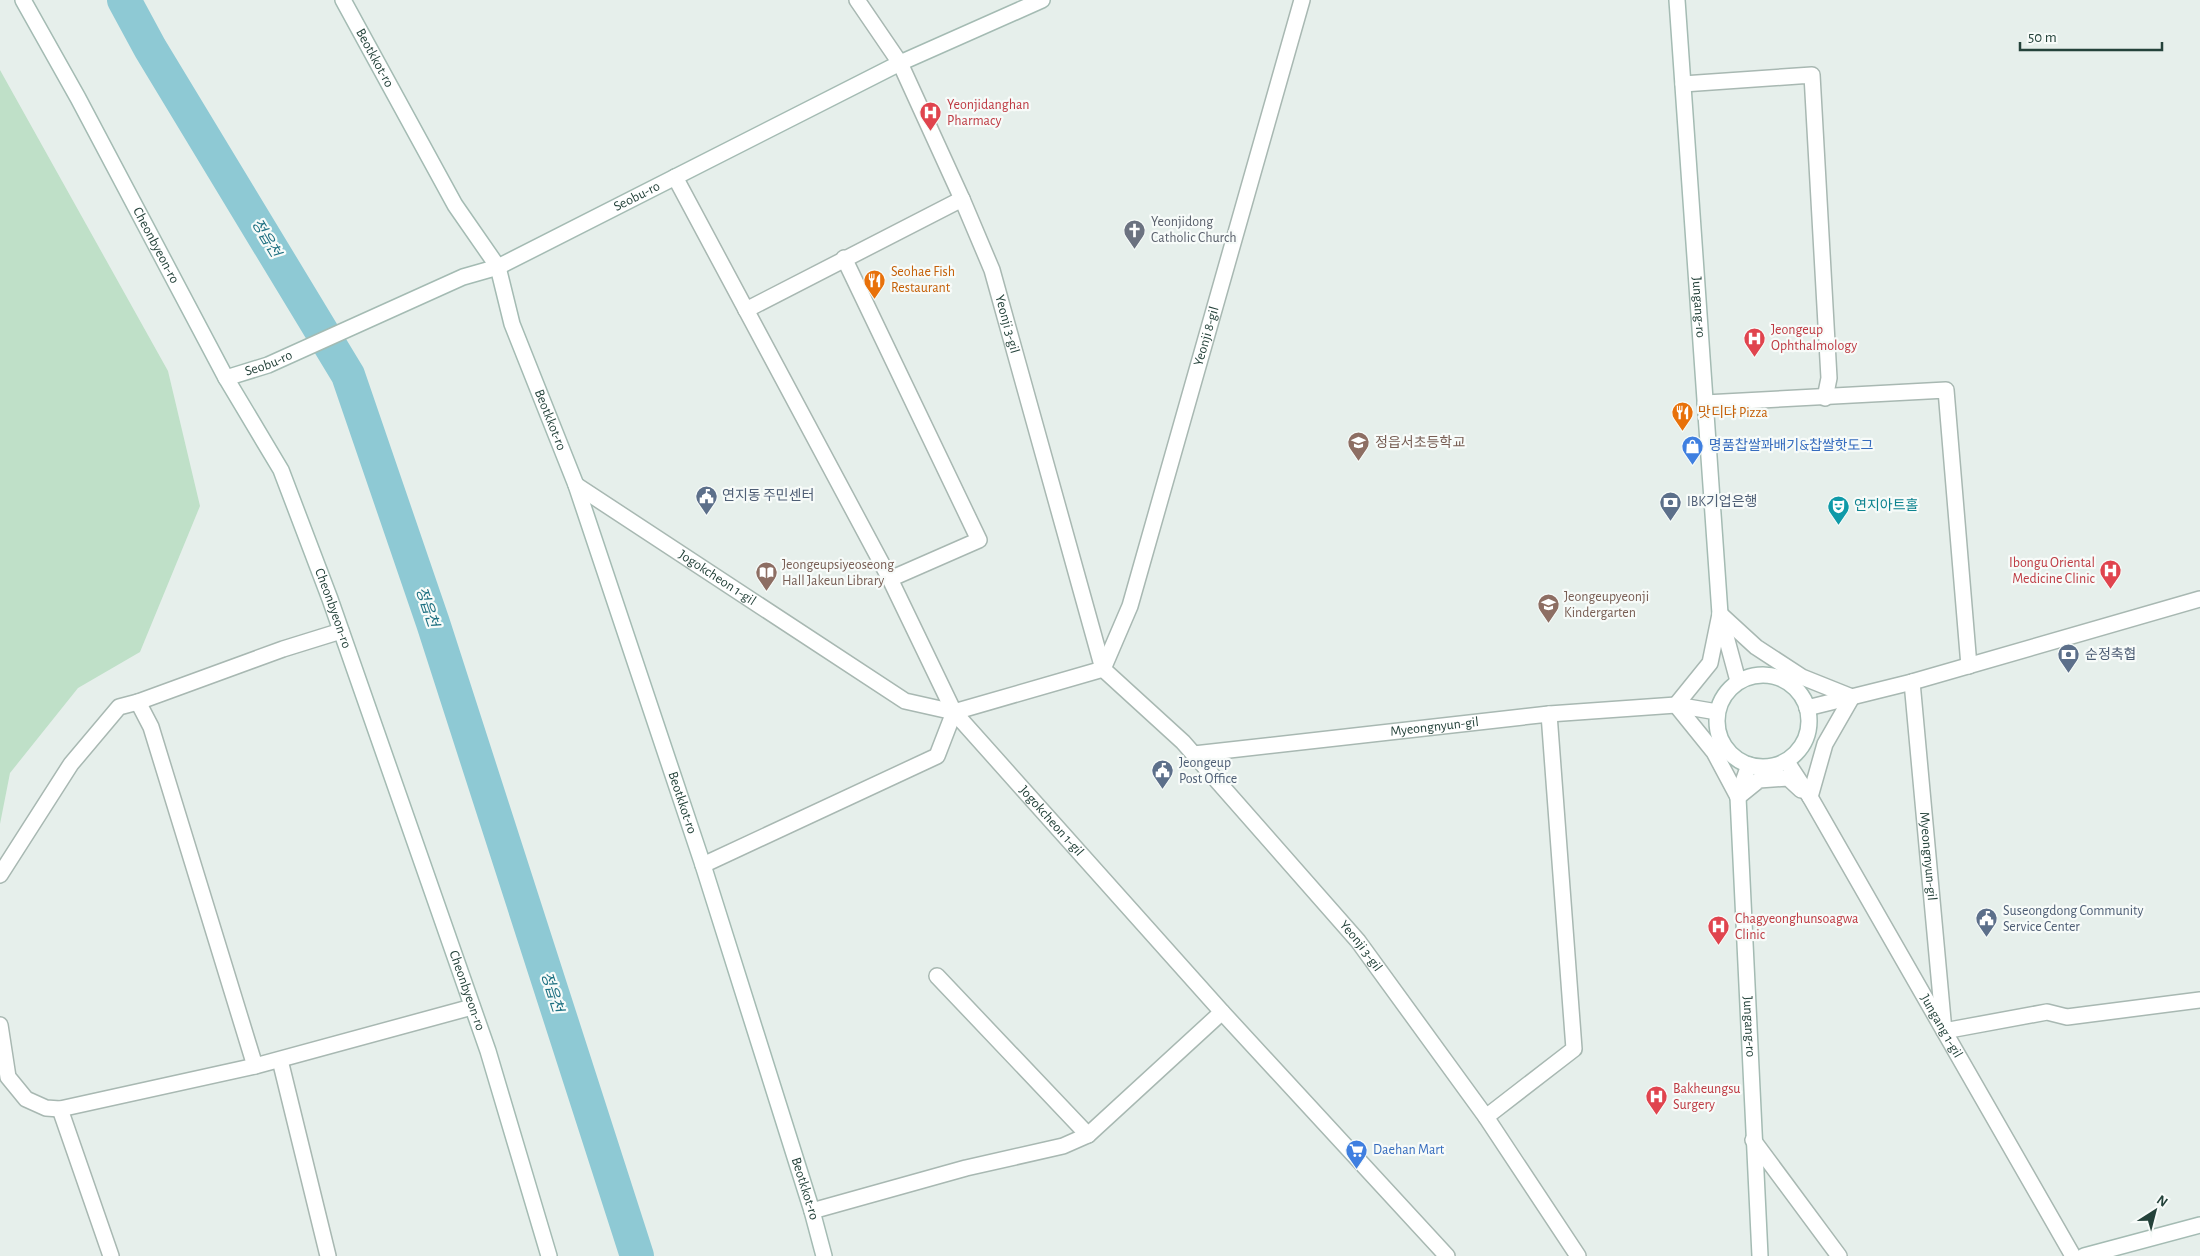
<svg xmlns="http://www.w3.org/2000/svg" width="2200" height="1256" font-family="'Alegreya Sans','Noto Sans KR',sans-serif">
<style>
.green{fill:#bfe0c8}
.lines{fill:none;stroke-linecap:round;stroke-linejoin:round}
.river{stroke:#8ec9d4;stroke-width:34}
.street-casing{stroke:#a8b8b2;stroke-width:18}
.secondary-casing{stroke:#a4bbb3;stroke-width:18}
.street{stroke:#fff;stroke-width:15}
.secondary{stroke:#fff;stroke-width:15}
.labels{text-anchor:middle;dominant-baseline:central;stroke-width:4.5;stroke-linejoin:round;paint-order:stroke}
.street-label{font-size:14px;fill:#24423a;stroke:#f7fbf9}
.health-label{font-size:14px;fill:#be3a42;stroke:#f7fbf9;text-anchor:start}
.worship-label{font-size:14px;fill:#5b616d;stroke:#f7fbf9;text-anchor:start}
.food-label{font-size:14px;fill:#c56008;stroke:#f7fbf9;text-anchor:start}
.education-label{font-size:14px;fill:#785e54;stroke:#f7fbf9;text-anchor:start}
.shop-label{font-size:14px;fill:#366cbe;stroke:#f7fbf9;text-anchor:start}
.service-label{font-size:14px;fill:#4e5e75;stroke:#f7fbf9;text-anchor:start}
.culture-label{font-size:14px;fill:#0d838f;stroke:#f7fbf9;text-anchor:start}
.water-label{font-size:15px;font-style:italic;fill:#1c6f80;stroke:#f7fbf9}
</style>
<rect width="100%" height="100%" fill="#e6efeb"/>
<!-- green -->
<polygon class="green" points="0,70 168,371 200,506 140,652 78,688 10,773 0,824"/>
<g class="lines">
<!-- river -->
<polyline class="river" points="124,0 150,48 348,375 433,623 637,1256"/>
<defs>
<g id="street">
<path id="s1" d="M 857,0 L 900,63 L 962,199 L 992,270 L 1103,669 L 1183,742 L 1358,941 L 1486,1117 L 1578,1256"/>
<polyline points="1683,84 1812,75 1829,378 1825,398"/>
<polyline points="675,177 890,579 954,712"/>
<polyline points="844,258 979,540 890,579"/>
<polyline points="746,310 962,199"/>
<polyline points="1705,403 1946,390 1969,666"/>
<path id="s2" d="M 576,485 L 905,701 L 954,712 L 1222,1012 L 1447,1256"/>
<polyline points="1720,614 1756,647 1802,677 1852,697"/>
<polyline points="1721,618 1738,681"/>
<path id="s3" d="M 1912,682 L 1944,1031 L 2047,1012 L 2067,1017 L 2200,1000"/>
<polyline points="138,702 151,727 255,1066"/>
<polyline points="1676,705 1714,752 1738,797"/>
<polyline points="1676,705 1710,663 1720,614"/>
<polyline points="1807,708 1912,682 2200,599"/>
<path id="s4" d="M 954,712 L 1103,669 L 1130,606 L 1302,0"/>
<path id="s5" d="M 1194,754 L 1549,714 L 1676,705 L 1717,712"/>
<path id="s6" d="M 1787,762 L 1810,797 L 2073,1256"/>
<polyline points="1738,796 1749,765"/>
<polyline points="1738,797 1759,780 1788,778 1801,790"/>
<polyline points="1810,797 1825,744 1852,697"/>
<polyline points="703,865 937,756 954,712"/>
<polyline points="0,875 71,764 119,707 138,702 283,649 341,631"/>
<polyline points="937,976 1088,1135"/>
<polyline points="0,1025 8,1077 26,1099 46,1108 60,1109 255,1066 472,1007"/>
<polyline points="280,1060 328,1256"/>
<polyline points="60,1109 111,1256"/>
<polyline points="1486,1117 1574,1049 1549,714"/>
<polyline points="1753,1140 1839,1256"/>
<polyline points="812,1211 966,1168 1063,1146 1088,1135 1222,1012"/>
</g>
<g id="secondary">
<path id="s7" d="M 23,0 L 78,98 L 226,378 L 281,470 L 330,599 L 488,1051 L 549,1256"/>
<path id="s8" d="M 343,0 L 455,205 L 498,267 L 512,324 L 576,485 L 703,865 L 812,1211 L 824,1256"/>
<path id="s9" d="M 1677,0 L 1720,614"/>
<path id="s10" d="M 226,378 L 268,365 L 463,277 L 498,267 L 900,63 L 1042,0"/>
<circle cx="1763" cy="721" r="46"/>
<path id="s11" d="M 1738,797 L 1760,1256"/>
<polyline points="2084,1256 2200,1225"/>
</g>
</defs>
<!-- street casing -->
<use href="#street" class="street-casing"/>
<!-- secondary casing -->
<use href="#secondary" class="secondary-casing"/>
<!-- street -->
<use href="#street" class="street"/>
<!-- secondary -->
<use href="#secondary" class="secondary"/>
</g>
<!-- icons -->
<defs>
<symbol id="hospital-pin" viewBox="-11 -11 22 30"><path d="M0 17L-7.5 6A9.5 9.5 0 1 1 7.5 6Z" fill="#e0444e" stroke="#f7fbf9"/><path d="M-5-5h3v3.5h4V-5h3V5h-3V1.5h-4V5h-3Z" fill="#fff"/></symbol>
<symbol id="church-pin" viewBox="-11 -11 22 30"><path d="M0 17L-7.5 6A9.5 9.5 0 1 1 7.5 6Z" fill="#6b7280" stroke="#f7fbf9"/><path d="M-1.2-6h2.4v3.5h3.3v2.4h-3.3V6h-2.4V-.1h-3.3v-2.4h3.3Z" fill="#fff"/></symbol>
<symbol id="restaurant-pin" viewBox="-11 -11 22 30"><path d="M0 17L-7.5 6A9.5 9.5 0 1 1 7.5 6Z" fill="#e8710a" stroke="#f7fbf9"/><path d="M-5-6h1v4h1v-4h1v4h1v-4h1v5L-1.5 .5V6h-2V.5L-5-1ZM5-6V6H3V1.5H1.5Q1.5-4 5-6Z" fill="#fff"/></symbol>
<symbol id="school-pin" viewBox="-11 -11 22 30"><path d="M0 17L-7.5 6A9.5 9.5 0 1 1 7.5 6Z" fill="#8d6e63" stroke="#f7fbf9"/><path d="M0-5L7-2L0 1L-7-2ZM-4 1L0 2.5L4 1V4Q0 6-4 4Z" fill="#fff"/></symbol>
<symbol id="shop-pin" viewBox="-11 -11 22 30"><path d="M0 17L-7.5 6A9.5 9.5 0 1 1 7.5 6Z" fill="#3f7fe0" stroke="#f7fbf9"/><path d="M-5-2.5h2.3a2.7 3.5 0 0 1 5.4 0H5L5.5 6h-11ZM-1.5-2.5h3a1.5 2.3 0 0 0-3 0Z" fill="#fff"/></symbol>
<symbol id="civic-pin" viewBox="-11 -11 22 30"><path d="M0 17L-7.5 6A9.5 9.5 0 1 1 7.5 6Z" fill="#5c6f8a" stroke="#f7fbf9"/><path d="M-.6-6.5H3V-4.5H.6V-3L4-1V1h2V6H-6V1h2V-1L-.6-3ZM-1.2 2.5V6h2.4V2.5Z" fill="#fff"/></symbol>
<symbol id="bank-pin" viewBox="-11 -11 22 30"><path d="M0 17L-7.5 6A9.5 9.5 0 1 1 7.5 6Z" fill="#5c6f8a" stroke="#f7fbf9"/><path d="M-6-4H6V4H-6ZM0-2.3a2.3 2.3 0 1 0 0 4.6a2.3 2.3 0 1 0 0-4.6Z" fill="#fff"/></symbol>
<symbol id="theatre-pin" viewBox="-11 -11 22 30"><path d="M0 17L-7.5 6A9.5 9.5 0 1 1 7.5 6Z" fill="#0f9aa8" stroke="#f7fbf9"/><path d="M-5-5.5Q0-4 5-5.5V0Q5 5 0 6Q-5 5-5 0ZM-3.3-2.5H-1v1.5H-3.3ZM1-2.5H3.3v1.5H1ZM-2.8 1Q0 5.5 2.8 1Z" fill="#fff"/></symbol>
<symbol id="library-pin" viewBox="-11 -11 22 30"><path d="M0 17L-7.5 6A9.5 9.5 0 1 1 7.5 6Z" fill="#8d6e63" stroke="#f7fbf9"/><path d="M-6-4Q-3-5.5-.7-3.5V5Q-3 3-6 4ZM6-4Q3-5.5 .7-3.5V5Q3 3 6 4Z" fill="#fff"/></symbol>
<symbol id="supermarket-pin" viewBox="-11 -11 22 30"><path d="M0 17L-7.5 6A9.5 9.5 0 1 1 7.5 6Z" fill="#3f7fe0" stroke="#f7fbf9"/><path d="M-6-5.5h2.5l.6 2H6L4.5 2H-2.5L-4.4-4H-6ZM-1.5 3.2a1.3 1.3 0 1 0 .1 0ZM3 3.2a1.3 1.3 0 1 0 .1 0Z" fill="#fff"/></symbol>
</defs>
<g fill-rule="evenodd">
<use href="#hospital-pin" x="918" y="100" width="25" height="34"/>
<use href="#church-pin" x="1122" y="218" width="25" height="34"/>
<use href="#restaurant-pin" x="862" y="268" width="25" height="34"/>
<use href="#hospital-pin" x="1742" y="326" width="25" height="34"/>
<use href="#restaurant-pin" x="1670" y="400" width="25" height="34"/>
<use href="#school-pin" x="1346" y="430" width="25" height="34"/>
<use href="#shop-pin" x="1680" y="434" width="25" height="34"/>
<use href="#civic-pin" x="694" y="484" width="25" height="34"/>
<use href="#bank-pin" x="1658" y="490" width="25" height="34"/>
<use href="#theatre-pin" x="1826" y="494" width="25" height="34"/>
<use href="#hospital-pin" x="2098" y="558" width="25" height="34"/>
<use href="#library-pin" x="754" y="560" width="25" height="34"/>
<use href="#school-pin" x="1536" y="592" width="25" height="34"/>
<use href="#bank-pin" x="2056" y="642" width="25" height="34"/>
<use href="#civic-pin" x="1150" y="758" width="25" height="34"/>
<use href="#civic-pin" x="1974" y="906" width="25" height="34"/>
<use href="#hospital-pin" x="1706" y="914" width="25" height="34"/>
<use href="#hospital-pin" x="1644" y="1084" width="25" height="34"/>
<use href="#supermarket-pin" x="1344" y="1138" width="25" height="34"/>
</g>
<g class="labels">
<!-- street labels -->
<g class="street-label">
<text stroke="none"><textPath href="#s8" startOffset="66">Beotkkot-ro</textPath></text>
<text stroke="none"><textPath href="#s10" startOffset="450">Seobu-ro</textPath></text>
<text stroke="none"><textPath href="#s7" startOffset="279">Cheonbyeon-ro</textPath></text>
<text stroke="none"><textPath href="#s9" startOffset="308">Jungang-ro</textPath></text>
<text stroke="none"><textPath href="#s1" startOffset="359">Yeonji 3-gil</textPath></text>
<text stroke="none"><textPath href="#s4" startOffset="504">Yeonji 8-gil</textPath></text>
<text stroke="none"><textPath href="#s10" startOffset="45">Seobu-ro</textPath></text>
<text stroke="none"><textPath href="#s8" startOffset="471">Beotkkot-ro</textPath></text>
<text stroke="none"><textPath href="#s2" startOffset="169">Jogokcheon 1-gil</textPath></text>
<text stroke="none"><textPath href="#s7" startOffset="684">Cheonbyeon-ro</textPath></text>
<text stroke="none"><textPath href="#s5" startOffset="242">Myeongnyun-gil</textPath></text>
<text stroke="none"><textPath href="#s8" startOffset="876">Beotkkot-ro</textPath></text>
<text stroke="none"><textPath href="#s2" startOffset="590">Jogokcheon 1-gil</textPath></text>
<text stroke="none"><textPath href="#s3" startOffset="175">Myeongnyun-gil</textPath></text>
<text stroke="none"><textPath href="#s1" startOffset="1096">Yeonji 3-gil</textPath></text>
<text stroke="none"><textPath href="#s7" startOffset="1089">Cheonbyeon-ro</textPath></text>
<text stroke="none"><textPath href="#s6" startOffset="306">Jungang 1-gil</textPath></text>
<text stroke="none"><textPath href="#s11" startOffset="230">Jungang-ro</textPath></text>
<text stroke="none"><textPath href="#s8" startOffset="1281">Beotkkot-ro</textPath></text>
</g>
<!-- health labels -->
<g class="health-label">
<text x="947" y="105">Yeonjidanghan<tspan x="947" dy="16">Pharmacy</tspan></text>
<text x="1771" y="330">Jeongeup<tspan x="1771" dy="16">Ophthalmology</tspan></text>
<text x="2095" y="563" text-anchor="end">Ibongu Oriental<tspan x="2095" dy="16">Medicine Clinic</tspan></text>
<text x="1735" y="919">Chagyeonghunsoagwa<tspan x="1735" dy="16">Clinic</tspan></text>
<text x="1673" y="1089">Bakheungsu<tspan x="1673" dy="16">Surgery</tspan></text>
</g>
<!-- worship labels -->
<g class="worship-label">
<text x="1151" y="222">Yeonjidong<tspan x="1151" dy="16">Catholic Church</tspan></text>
</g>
<!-- food labels -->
<g class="food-label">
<text x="891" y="272">Seohae Fish<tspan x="891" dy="16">Restaurant</tspan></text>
<text x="1698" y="413">맛디댜 Pizza</text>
</g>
<!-- education labels -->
<g class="education-label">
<text x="1375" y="443">정읍서초등학교</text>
<text x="782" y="565">Jeongeupsiyeoseong<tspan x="782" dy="16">Hall Jakeun Library</tspan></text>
<text x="1564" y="597">Jeongeupyeonji<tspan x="1564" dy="16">Kindergarten</tspan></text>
</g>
<!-- shop labels -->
<g class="shop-label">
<text x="1709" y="446">명품찹쌀꽈배기&amp;찹쌀핫도그</text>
<text x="1373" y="1150">Daehan Mart</text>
</g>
<!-- service labels -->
<g class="service-label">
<text x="722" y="496">연지동 주민센터</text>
<text x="1687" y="502">IBK기업은행</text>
<text x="2085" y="655">순정축협</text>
<text x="1179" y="763">Jeongeup<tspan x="1179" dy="16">Post Office</tspan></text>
<text x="2003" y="911">Suseongdong Community<tspan x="2003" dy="16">Service Center</tspan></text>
</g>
<!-- culture labels -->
<g class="culture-label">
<text x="1854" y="506">연지아트홀</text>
</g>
<!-- water labels -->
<g class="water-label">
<text transform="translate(266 238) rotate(59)">정읍천</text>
<text transform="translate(427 607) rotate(71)">정읍천</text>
<text transform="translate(552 992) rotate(72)">정읍천</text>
</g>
</g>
<!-- north arrow -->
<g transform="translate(2155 1211) rotate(36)" stroke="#f7fbf9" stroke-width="4" paint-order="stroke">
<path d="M0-4L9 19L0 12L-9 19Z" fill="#24423a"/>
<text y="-8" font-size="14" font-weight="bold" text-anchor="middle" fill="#24423a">N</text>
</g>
<!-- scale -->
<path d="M2020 42v8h142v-8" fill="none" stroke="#24423a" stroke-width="2.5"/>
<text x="2028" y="42" font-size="15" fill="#24423a" stroke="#f7fbf9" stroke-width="4" paint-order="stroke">50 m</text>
</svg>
